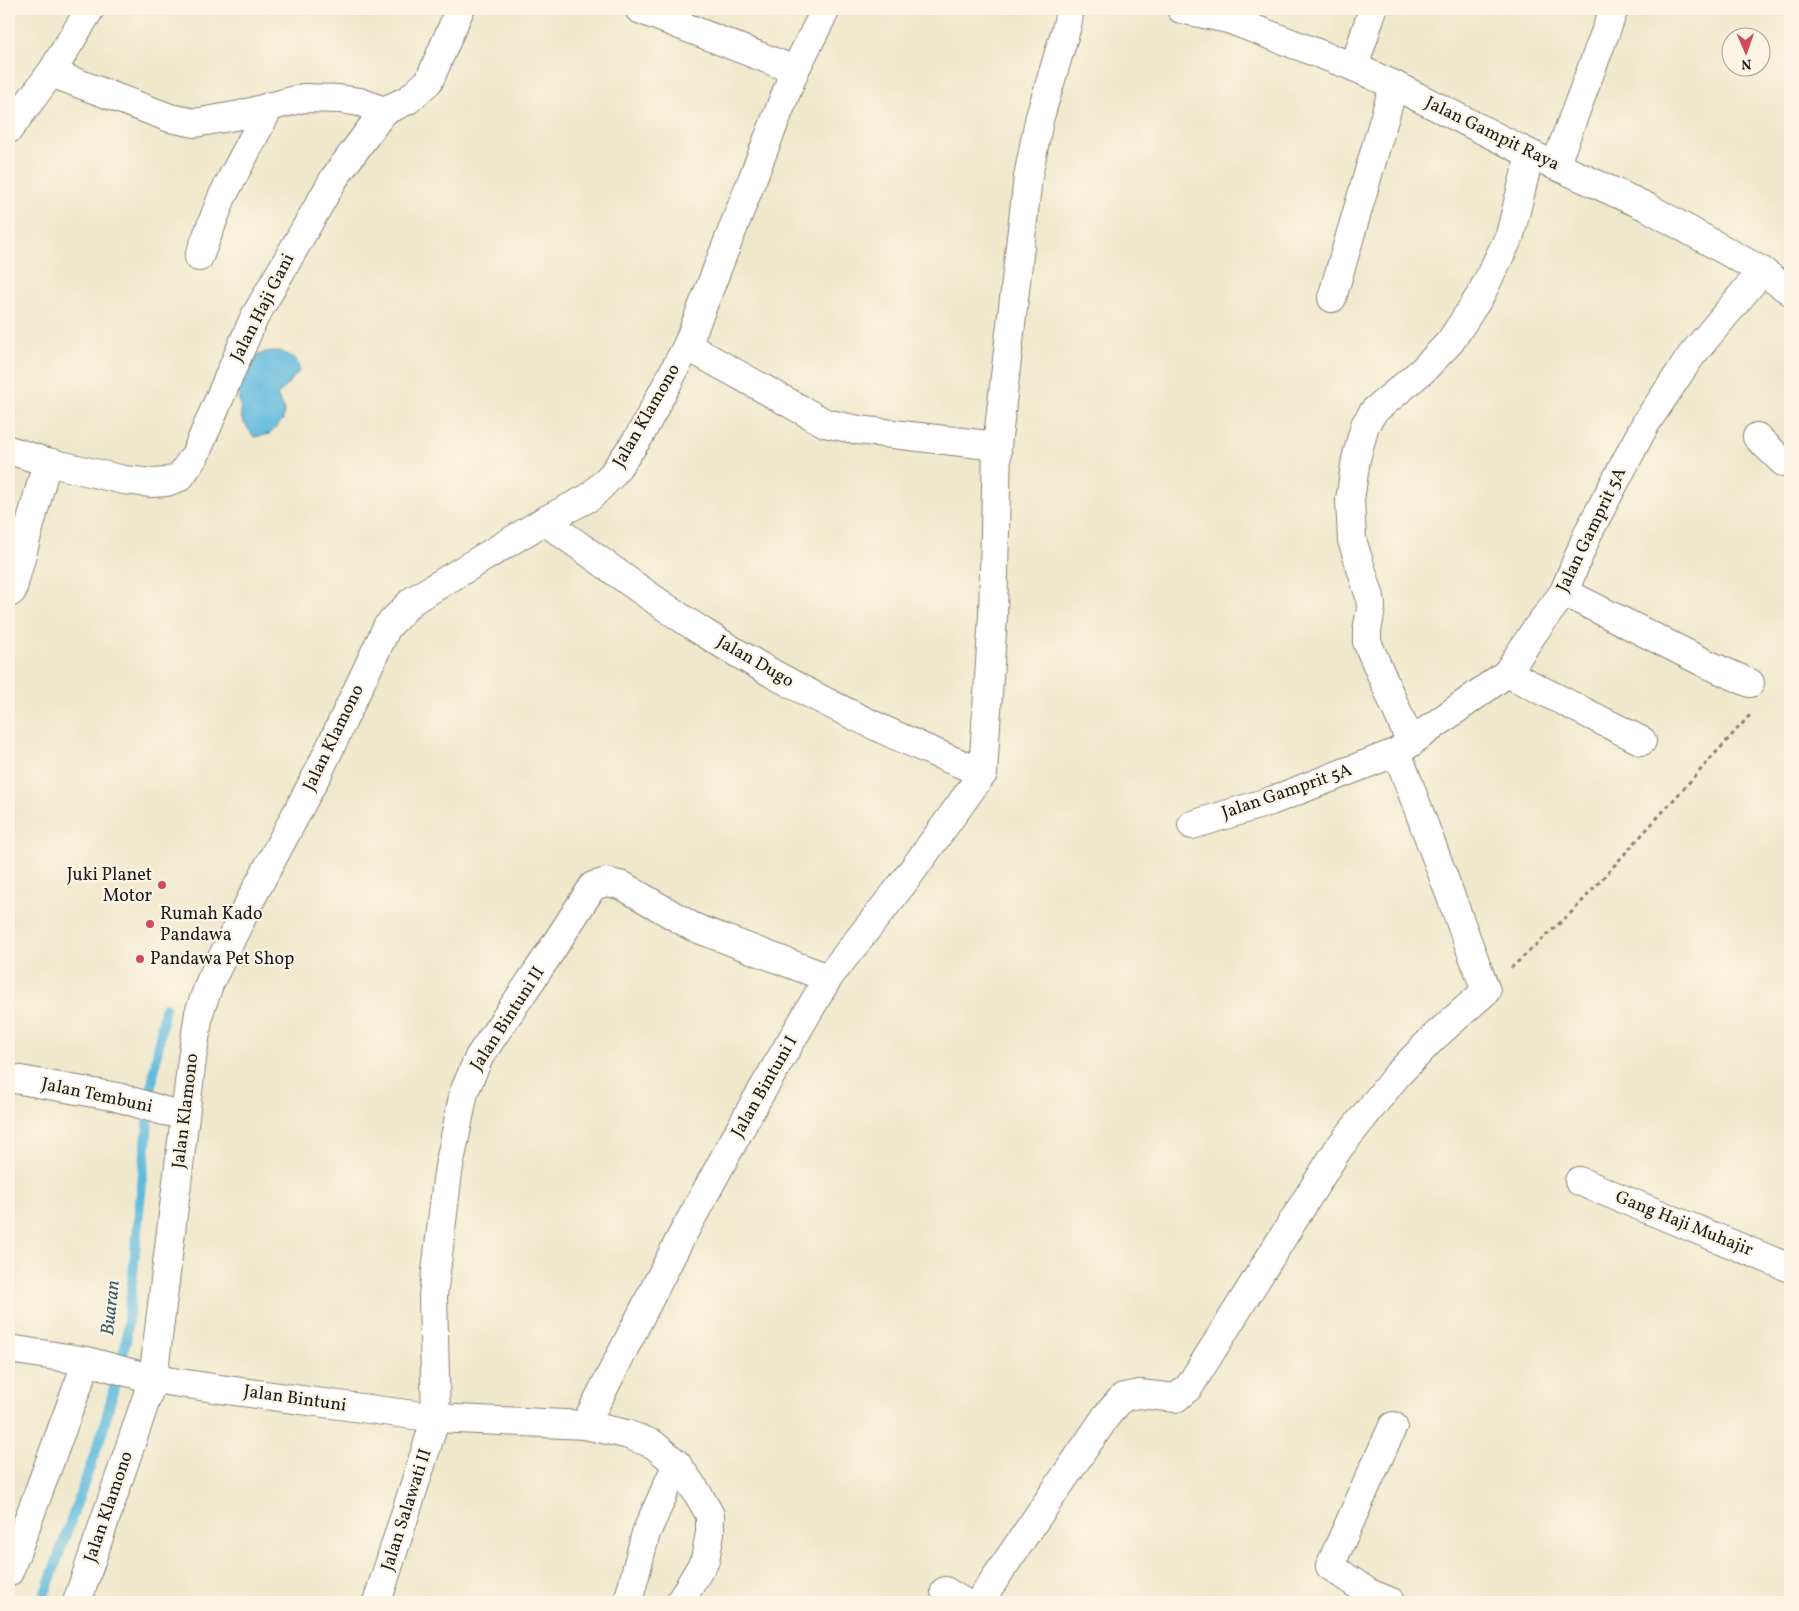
<svg xmlns="http://www.w3.org/2000/svg" width="1799" height="1611" font-family="Vollkorn,serif">
<style>
.water{fill:#61bade;stroke:#3e6b7d}
.lines{fill:none;stroke-linecap:round;stroke-linejoin:round}
.stream{stroke:#61bade;stroke-width:10}
.minor-casing{stroke:#868274;stroke-width:30}
.path{stroke:#868274;stroke-width:3;stroke-dasharray:4 4;stroke-linecap:butt}
.minor{stroke:#fff;stroke-width:28}
.poi-dot{fill:#d1495b;stroke:#fcf5e5;stroke-width:2}
.labels{text-anchor:middle;dominant-baseline:central;stroke-width:4.5;stroke-linejoin:round;paint-order:stroke}
.street-label{font-size:18px;fill:#1c1c1c;stroke:#fcf5e5}
.poi-label{font-size:18px;fill:#1c1c1c;stroke:#fcf5e5;text-anchor:start}
.water-label{font-size:19px;font-style:italic;fill:#385b6a;stroke:#fcf5e5}
</style>
<rect width="100%" height="100%" fill="#fcf5e5"/>
<filter id="ink" filterUnits="userSpaceOnUse"><feTurbulence type="fractalNoise" baseFrequency=".02" numOctaves="2"/><feDisplacementMap in="SourceGraphic" scale="10" xChannelSelector="R" yChannelSelector="G"/><feConvolveMatrix kernelMatrix="1 2 1 2 8 2 1 2 1" color-interpolation-filters="sRGB"/></filter>
<filter id="wash" filterUnits="userSpaceOnUse"><feTurbulence type="fractalNoise" baseFrequency=".0096" numOctaves="4" result="noise"/><feDisplacementMap in="SourceGraphic" scale="20" xChannelSelector="R" yChannelSelector="G"/><feGaussianBlur stdDeviation="1.12" result="paint"/><feColorMatrix in="noise" values="0 0 0 0 0 0 0 0 0 0 0 0 0 0 0 0 0 1.4 0 .05"/><feComposite in="paint" operator="in"/></filter>
<g filter="url(#wash)">
<rect width="100%" height="100%" fill="#f0e8cc"/>
<!-- water -->
<polygon class="water" points="280,351 295,358 300,370 277,396 284,408 283,420 270,434 254,437 242,420 238,392 251,359 265,352"/>
<g class="lines">
<!-- stream -->
<polyline class="stream" points="42,1602 103,1430 126,1342 152,1084 165,1007"/>
</g>
</g>
<g filter="url(#ink)">
<g class="lines">
<defs>
<g id="minor">
<polyline points="639,9 795,70"/>
<polyline points="1181,9 1228,19 1354,67 1394,85 1530,154 1647,207 1762,271 1790,291"/>
<polyline points="1354,67 1373,9"/>
<polyline points="51,73 90,9"/>
<polyline points="9,129 51,73 170,118 195,123 240,115 303,98 339,99 360,102 384,111"/>
<polyline points="1555,166 1614,9"/>
<polyline points="199,257 222,197 270,106"/>
<polyline points="1332,298 1394,85"/>
<polyline points="687,346 825,423 858,430 997,446"/>
<polyline points="1757,437 1783,462 1790,462"/>
<polyline points="9,450 47,462 124,480 152,483 166,482 180,477 195,455 254,318 335,177 384,111 408,100 429,81 460,9"/>
<path d="M 544,521 C 598,558 650,599 706,634 C 793,689 887,734 983,773"/>
<polyline points="1564,592 1707,664 1750,683"/>
<polyline points="9,593 12,591 47,462"/>
<polyline points="1507,673 1642,741"/>
<polyline points="1411,743 1367,642 1367,631 1371,608 1370,597 1352,540 1350,500 1356,459 1365,425 1374,411 1422,371 1450,342 1480,296 1510,235 1530,154"/>
<polyline points="983,773 993,615 997,446 1028,177 1039,120 1067,26 1070,9"/>
<polyline points="1192,825 1271,801 1397,752 1507,673 1534,632 1564,592 1588,533 1646,423 1691,356 1762,271"/>
<polyline points="9,1078 117,1097 164,1111 185,1115"/>
<polyline points="1579,1181 1790,1268"/>
<polyline points="9,1349 87,1361 153,1379 227,1390 436,1418 585,1425 626,1434 653,1444 677,1464 698,1494 710,1515 710,1533 705,1560 680,1602"/>
<polyline points="585,1425 679,1241 750,1111 828,978 904,882 983,773"/>
<polyline points="9,1572 87,1361"/>
<polyline points="945,1591 963,1602"/>
<polyline points="77,1602 153,1379 192,1059 199,1013 210,982 251,899 319,771 387,627 412,601 544,521 590,497 612,475 639,437 687,346 795,70 826,9"/>
<polyline points="377,1602 436,1418 433,1296 448,1172 464,1092 479,1057 547,957 593,886 607,882 623,886 693,927 828,978"/>
<polyline points="628,1602 646,1533 677,1464"/>
<polyline points="979,1602 1107,1415 1123,1397 1140,1394 1176,1398 1189,1387 1338,1149 1397,1075 1433,1038 1486,991 1397,752"/>
<polyline points="1391,1602 1369,1593 1330,1566 1393,1426"/>
</g>
</defs>
<!-- minor casing -->
<use href="#minor" class="minor-casing"/>
<!-- path -->
<polyline class="path" points="1511,968 1575,909 1750,715"/>
<!-- minor -->
<use href="#minor" class="minor"/>
</g>
</g>
<!-- markers -->
<g class="poi-dot">
<circle cx="162" cy="885" r="5"/>
<circle cx="150" cy="924" r="5"/>
<circle cx="140" cy="959" r="5"/>
</g>
<g class="labels">
<!-- street labels -->
<g class="street-label">
<text transform="translate(1492 134) rotate(26)">Jalan Gampit Raya</text>
<text transform="translate(263 308) rotate(-63)">Jalan Haji Gani</text>
<text transform="translate(647 416) rotate(-60)">Jalan Klamono</text>
<text transform="translate(1592 530) rotate(-64)">Jalan Gamprit 5A</text>
<text transform="translate(755 662) rotate(30)">Jalan Dugo</text>
<text transform="translate(334 738) rotate(-64)">Jalan Klamono</text>
<text transform="translate(1287 792) rotate(-19)">Jalan Gamprit 5A</text>
<text transform="translate(508 1019) rotate(-57)">Jalan Bintuni II</text>
<text transform="translate(765 1087) rotate(-60)">Jalan Bintuni I</text>
<text transform="translate(97 1096) rotate(12)">Jalan Tembuni</text>
<text transform="translate(186 1111) rotate(-83)">Jalan Klamono</text>
<text transform="translate(1684 1224) rotate(22)">Gang Haji Muhajir</text>
<text transform="translate(295 1399) rotate(8)">Jalan Bintuni</text>
<text transform="translate(109 1507) rotate(-71)">Jalan Klamono</text>
<text transform="translate(407 1510) rotate(-72)">Jalan Salawati II</text>
</g>
<!-- poi labels -->
<g class="poi-label">
<text x="152" y="875" text-anchor="end">Juki Planet<tspan x="152" dy="21">Motor</tspan></text>
<text x="160" y="914">Rumah Kado<tspan x="160" dy="21">Pandawa</tspan></text>
<text x="150" y="959">Pandawa Pet Shop</text>
</g>
<!-- water labels -->
<g class="water-label">
<text transform="translate(111 1308) rotate(-84)">Buaran</text>
</g>
</g>
<!-- margin -->
<rect width="1799" height="1611" fill="none" stroke="#fcf5e5" stroke-width="30"/>
<!-- north arrow -->
<g transform="translate(1746 52) rotate(178)"><circle r="24" fill="#fcf5e5" stroke="#a29e95"/>
<path d="M0-4L9 19L0 12L-9 19Z" fill="#d1495b"/>
<text y="-8" font-size="14" font-weight="bold" text-anchor="middle" fill="#1c1c1c">N</text>
</g>
</svg>
